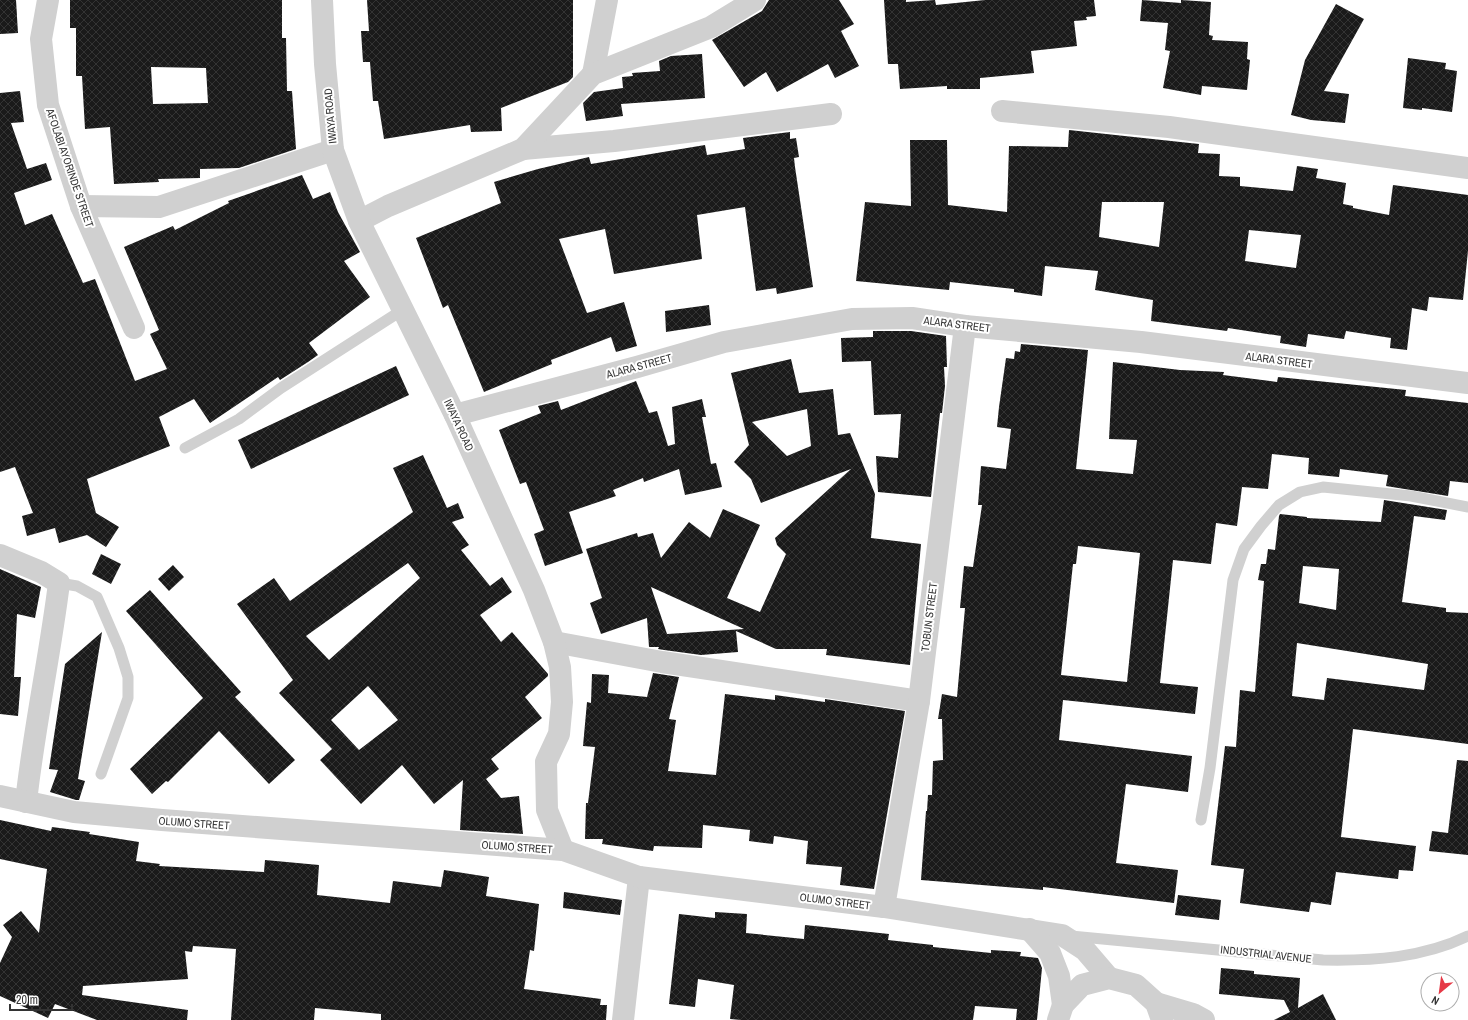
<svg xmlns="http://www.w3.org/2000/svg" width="1468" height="1020" font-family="'Archivo Narrow',sans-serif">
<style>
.building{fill:url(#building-cross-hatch);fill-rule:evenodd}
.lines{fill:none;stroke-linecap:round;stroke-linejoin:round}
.service{stroke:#d0d0d0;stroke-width:11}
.minor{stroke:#d0d0d0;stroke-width:22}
.tertiary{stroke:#d0d0d0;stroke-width:22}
.labels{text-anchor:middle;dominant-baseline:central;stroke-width:4;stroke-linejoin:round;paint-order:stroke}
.street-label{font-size:11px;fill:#333;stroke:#fff}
</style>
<defs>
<pattern id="building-cross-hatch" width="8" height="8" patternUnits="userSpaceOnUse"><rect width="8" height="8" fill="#1a1a1a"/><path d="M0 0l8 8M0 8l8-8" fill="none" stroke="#333"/></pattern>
</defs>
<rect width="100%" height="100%" fill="#fff"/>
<!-- building -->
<g class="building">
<polygon points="0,0 16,0 18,33 0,34"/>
<path d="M 70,0 L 282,0 L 282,38 L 286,38 L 287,91 L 292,91 L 296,149 L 239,168 L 200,169 L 200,178 L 158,179 L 159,182 L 114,184 L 110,127 L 85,129 L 82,76 L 76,76 L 76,28 L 70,28 ZM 151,67 L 206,68 L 208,103 L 153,104 Z"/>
<polygon points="367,0 573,0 573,77 568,82 501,108 502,131 471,132 470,125 384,139 378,101 373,101 370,62 363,62 361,31 369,31"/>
<polygon points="769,0 839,0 854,24 841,31 859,66 835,78 828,64 777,92 766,72 744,87 712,40 762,11"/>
<polygon points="884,0 906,0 906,2 935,0 936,5 985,0 1094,0 1096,16 1086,17 1087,20 1074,21 1077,46 1031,51 1034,73 980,78 980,89 947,89 947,86 900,89 898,64 888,64"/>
<polygon points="1142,0 1181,3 1181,0 1211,2 1209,35 1213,36 1212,40 1248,42 1247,59 1250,60 1247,90 1202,86 1201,95 1163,88 1170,51 1165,50 1168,23 1140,21"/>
<polygon points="1336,4 1364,19 1324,91 1349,94 1345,123 1311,120 1291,115 1305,60"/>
<polygon points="702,54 705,98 621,104 623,116 586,121 583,103 594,92 623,88 622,77 633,76 632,73 660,71 659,61 671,56"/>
<polygon points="1408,58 1446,63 1445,69 1457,71 1452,112 1422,108 1422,110 1403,108"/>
<polygon points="20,91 24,122 11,123 27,169 46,163 52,180 14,193 25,225 52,214 83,283 95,279 135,381 167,369 150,334 159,330 124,247 173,226 175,230 229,203 228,201 302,175 313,199 330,192 338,212 360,252 344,261 370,297 309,343 318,355 308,362 280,380 278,377 210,423 194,399 159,417 170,446 87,479 96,513 119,527 106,547 87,535 59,543 55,528 27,536 22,516 33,513 15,467 0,472 0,93"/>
<path d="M 1069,130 L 1199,144 L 1198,153 L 1220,154 L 1219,176 L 1240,177 L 1240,186 L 1293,191 L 1297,166 L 1318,169 L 1316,178 L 1346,183 L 1343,204 L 1353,206 L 1353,208 L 1389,215 L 1393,185 L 1468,195 L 1468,251 L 1463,300 L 1429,297 L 1427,311 L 1412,308 L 1407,350 L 1390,348 L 1391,338 L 1346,331 L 1344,339 L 1308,334 L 1306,347 L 1280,343 L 1281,336 L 1228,328 L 1227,331 L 1151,321 L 1153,300 L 1095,290 L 1098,271 L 1045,266 L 1042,296 L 1014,292 L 1014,289 L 950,282 L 949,290 L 856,281 L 865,202 L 911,206 L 910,140 L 947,140 L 948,205 L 1007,212 L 1009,146 L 1068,147 ZM 1102,202 L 1164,202 L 1159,247 L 1099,237 ZM 1249,230 L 1301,235 L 1296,268 L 1245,261 Z"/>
<polygon points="790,132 790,139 796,138 799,157 794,158 795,167 813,287 777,294 776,288 756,291 745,207 697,215 702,259 614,274 605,229 559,239 587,313 624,302 637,346 616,352 611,337 551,360 552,364 484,392 448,305 443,308 416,238 501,203 494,182 538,169 589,157 591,164 705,145 707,155 745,149 743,138"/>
<polygon points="709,305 711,325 666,332 665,311"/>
<polygon points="873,331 911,331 946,336 947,367 944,367 945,386 942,413 940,413 931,497 878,492 876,456 898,458 901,414 874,415 871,361 842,362 841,338 873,337"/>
<path d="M 1021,344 L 1088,350 L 1076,469 L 1133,474 L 1137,440 L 1109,439 L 1113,362 L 1180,370 L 1224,372 L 1223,375 L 1277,382 L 1278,377 L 1406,390 L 1405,396 L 1468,403 L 1468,483 L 1450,481 L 1448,496 L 1386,486 L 1388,475 L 1340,469 L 1339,477 L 1308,474 L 1309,458 L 1272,454 L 1268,489 L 1242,487 L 1237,526 L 1216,523 L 1211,564 L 1173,560 L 1160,683 L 1198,687 L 1195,714 L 1063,700 L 1059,740 L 1192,756 L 1188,792 L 1126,784 L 1116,863 L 1178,870 L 1174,903 L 1043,887 L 1043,890 L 921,880 L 926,811 L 927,811 L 928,795 L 932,795 L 933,761 L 943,760 L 942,719 L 938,719 L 942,694 L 957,697 L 965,608 L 960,608 L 964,566 L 973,567 L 982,505 L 978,505 L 981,466 L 1006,469 L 1011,429 L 997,427 L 999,407 L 1006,358 L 1014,359 L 1015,351 L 1020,352 ZM 1078,546 L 1140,553 L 1127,682 L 1061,675 L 1073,564 L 1076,564 Z"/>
<path d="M 791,359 L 799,393 L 833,389 L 838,435 L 850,433 L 875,494 L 871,538 L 921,544 L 910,665 L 826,655 L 827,649 L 776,649 L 736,631 L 738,652 L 701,655 L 664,650 L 658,649 L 659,647 L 649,647 L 647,618 L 601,634 L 590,603 L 602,598 L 586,549 L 637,533 L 638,537 L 653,533 L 661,558 L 689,522 L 710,538 L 723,509 L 760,525 L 727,598 L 760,612 L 786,554 L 777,545 L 775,538 L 851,469 L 761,503 L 751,479 L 734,462 L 749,445 L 731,373 ZM 807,409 L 811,446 L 787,456 L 752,422 ZM 651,587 L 744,629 L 667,634 Z"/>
<polygon points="396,366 409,395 251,469 238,440"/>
<polygon points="636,381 649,413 657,411 668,446 675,444 672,407 702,399 706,417 702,417 711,464 716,463 722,487 685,495 679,469 644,482 643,478 613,490 616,496 569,512 583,553 545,566 534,534 544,530 526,482 520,484 499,430 541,413 538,406 558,401 561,410"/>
<path d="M 423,455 L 447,508 L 458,503 L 464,518 L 452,522 L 469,545 L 461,550 L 490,586 L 502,577 L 512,592 L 480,615 L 501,642 L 512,632 L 548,674 L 548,676 L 525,697 L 542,718 L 491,759 L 499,769 L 486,779 L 501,798 L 519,796 L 523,834 L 460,830 L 463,780 L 434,804 L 402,765 L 361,804 L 320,760 L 332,749 L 279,693 L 293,680 L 237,604 L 274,578 L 290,601 L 413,512 L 393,468 ZM 408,563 L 420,578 L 329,660 L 306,636 ZM 368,686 L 398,720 L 359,750 L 331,720 Z"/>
<path d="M 1384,500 L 1447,510 L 1445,520 L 1414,516 L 1402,602 L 1446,608 L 1446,612 L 1468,613 L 1468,744 L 1353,729 L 1341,837 L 1416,846 L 1413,871 L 1399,870 L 1398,879 L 1336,872 L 1331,905 L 1311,902 L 1309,912 L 1240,903 L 1244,869 L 1211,865 L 1225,746 L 1236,747 L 1240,690 L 1255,692 L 1264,581 L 1258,580 L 1261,564 L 1266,564 L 1268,549 L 1275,550 L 1279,516 L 1280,514 L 1307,517 L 1307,518 L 1381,522 ZM 1303,566 L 1339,569 L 1336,610 L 1299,603 ZM 1297,643 L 1428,664 L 1424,690 L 1327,678 L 1324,700 L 1292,696 Z"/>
<polygon points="101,554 121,564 111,584 92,574"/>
<polygon points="173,565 184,577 169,591 158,579"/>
<polygon points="0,569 41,587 35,618 17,614 14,677 21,677 18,716 0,714"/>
<polygon points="150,590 241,692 235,697 295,760 269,784 219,731 168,782 166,781 152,794 130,769 203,698 126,611"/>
<polygon points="102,632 78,779 85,781 79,800 76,800 50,792 58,770 49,769 65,664"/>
<polygon points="653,673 679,677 669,719 676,720 668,771 716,775 725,694 775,700 775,695 825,702 825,699 905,711 874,889 840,885 842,867 806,864 808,841 774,836 773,844 749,841 750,830 703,825 702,848 654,846 653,851 602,844 603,839 585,839 586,803 588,803 595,747 583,746 587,702 591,703 592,674 609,675 608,693 647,697"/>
<polygon points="1457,760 1468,761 1468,855 1429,851 1432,831 1448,833"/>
<polygon points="0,820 51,831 52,827 90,832 89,834 139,842 136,861 160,864 159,866 264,872 265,860 319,865 317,895 390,903 393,881 441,887 444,870 489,877 486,896 539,904 534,951 530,950 524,989 601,999 600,1005 607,1005 606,1020 381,1020 381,1014 315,1008 314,1020 231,1020 236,949 193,946 192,952 185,951 188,979 83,986 82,995 188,1010 187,1020 97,1020 55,1004 48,1018 0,996 0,963 12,937 3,925 21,911 39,933 47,869 0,859"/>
<polygon points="564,892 622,900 620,915 563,908"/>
<polygon points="1178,895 1221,900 1219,920 1175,915"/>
<polygon points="715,912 747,914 746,933 804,939 805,925 889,934 888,940 933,945 933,947 991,953 991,950 1021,952 1020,956 1038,958 1042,968 1037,1020 1016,1020 1017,1009 975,1006 973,1020 741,1020 730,1019 734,985 698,979 695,1007 669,1004 679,914 715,918"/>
<polygon points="1221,968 1254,971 1254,974 1300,978 1298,1008 1323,994 1336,1020 1274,1020 1290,1012 1284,1000 1219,994"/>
</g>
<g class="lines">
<!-- service -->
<g class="service">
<polyline points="185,448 239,419 281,388 404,309"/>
<polyline points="59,583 77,586 97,597 119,648 128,677 128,698 101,774"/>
<polyline points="1201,820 1210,768 1233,580 1244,549 1261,526 1279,505 1300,492 1323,487 1411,496 1468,507"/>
<path d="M 1071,936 L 1323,960 C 1373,961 1423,958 1468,936"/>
</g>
<!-- minor -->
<g class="minor">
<polyline points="48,0 41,39 48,105 81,206 134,328"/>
<polyline points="593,74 607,0"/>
<polyline points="1002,111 1169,127 1468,168"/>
<polyline points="523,149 614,141 831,114"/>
<polyline points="81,206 159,207 333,150"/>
<polyline points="359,221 388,206 523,149 593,74 711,27 755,0"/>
<polyline points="455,415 637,367 724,342 852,319 912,318 965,326 1141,342 1468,383"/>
<path d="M 0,555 L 41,572 L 59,583 C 50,656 34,728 26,802"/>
<polyline points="554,642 662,662 919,701"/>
<polyline points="884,907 919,701 965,326"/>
<polyline points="623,1020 639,877"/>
</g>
<!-- tertiary -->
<g class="tertiary">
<polyline points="322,0 325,64 333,150 359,221 455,415 534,590 554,642 560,667 562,702 559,734 546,762 547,810 563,850"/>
<polyline points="0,796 74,812 162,820 563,850 639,877 884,907 1062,935 1085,950 1109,978"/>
<polyline points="1029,929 1050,953 1059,976 1063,1005"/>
<polyline points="1156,1003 1193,1014 1204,1020"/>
<polyline points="1058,1020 1063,1005 1082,985 1109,978 1136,985 1156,1003 1162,1020"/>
</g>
</g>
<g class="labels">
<!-- street labels -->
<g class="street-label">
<text transform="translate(330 116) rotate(-95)">IWAYA ROAD</text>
<text transform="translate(70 168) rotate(71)">AFOLABI AYORINDE STREET</text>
<text transform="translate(957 324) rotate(7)">ALARA STREET</text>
<text transform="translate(1279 360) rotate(7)">ALARA STREET</text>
<text transform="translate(639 366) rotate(-15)">ALARA STREET</text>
<text transform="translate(459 425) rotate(65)">IWAYA ROAD</text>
<text transform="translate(929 617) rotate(-83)">TOBUN STREET</text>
<text transform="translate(194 823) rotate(4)">OLUMO STREET</text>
<text transform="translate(517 847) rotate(4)">OLUMO STREET</text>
<text transform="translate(835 901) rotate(7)">OLUMO STREET</text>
<text transform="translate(1266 954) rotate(6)">INDUSTRIAL AVENUE</text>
</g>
</g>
<!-- north arrow -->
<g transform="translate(1440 992) rotate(209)"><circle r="19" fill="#ffffff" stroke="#adadad"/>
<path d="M0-3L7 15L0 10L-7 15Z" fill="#e63946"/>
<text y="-6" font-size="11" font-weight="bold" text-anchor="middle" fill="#333333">N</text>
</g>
<!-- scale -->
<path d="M10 1004v6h62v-6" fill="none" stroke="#333333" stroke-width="2"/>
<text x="16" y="1004" font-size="12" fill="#333333" stroke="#ffffff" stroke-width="3" paint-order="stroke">20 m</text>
</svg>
